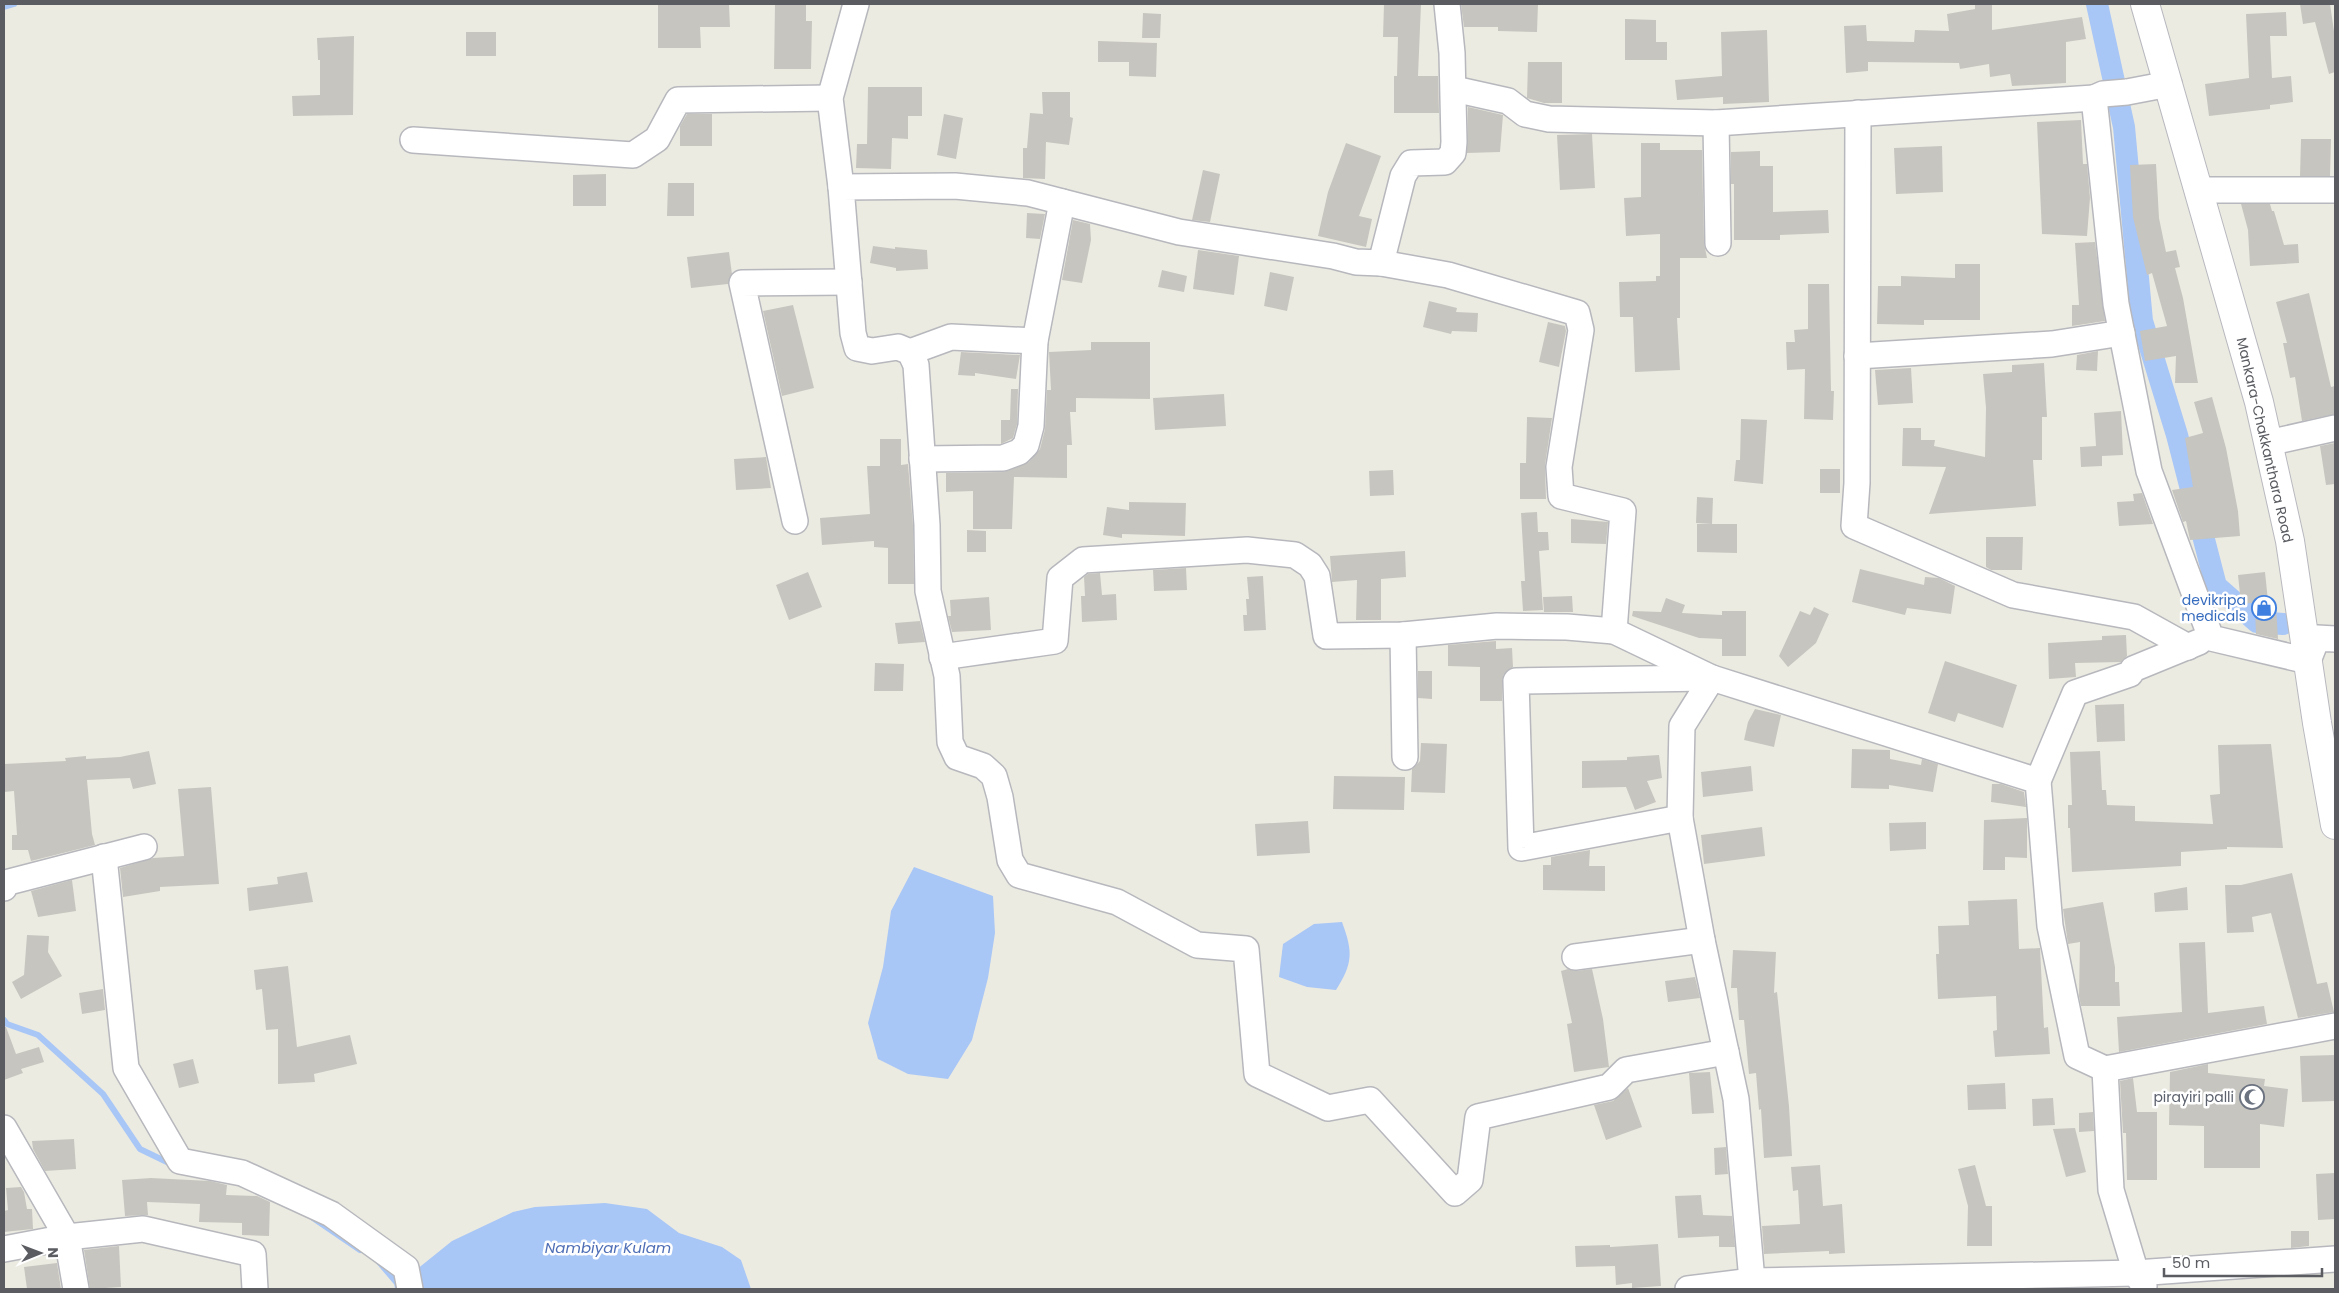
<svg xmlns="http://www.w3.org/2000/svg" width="2339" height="1293" font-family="Poppins,sans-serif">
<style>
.water{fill:#a8c6f6}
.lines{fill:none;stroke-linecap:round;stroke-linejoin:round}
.stream{stroke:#a8c6f6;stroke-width:6}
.canal{stroke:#a8c6f6;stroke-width:22}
.building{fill:#c7c5bf}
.minor-casing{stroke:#b7b8bd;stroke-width:28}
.secondary-casing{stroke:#b8b9bf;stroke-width:30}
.minor{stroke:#fff;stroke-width:25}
.secondary{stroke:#fff;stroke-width:28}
.labels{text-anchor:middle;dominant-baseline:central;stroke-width:5;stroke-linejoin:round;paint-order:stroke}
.street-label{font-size:14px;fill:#5a5c61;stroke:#fff}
.shop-label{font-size:14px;fill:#366cbe;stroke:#fff;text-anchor:end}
.worship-label{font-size:14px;fill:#5b616d;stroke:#fff;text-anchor:end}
.water-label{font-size:15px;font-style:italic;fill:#4e6eb6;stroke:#fff}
</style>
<rect width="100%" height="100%" fill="#ecebe2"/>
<!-- water -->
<g class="water">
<polygon points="914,867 993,896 995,933 988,978 972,1040 948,1079 908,1074 878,1059 868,1023 883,967 891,911"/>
<path d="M 1342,922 C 1353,952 1353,963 1336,990 L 1307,987 L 1279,977 L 1283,944 L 1314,924 Z"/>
<polygon points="605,1203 647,1209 679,1233 722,1247 741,1260 751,1289 410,1289 411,1274 452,1241 513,1212 535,1207"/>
</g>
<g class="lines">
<!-- stream -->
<g class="stream">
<polyline points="4,7 14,4"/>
<polyline points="4,1020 7,1024 38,1035 103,1094 140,1149 171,1164"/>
<polyline points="313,1218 360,1250"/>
<polyline points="379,1262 397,1283 398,1288"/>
</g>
<!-- canal -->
<polyline class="canal" points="2097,4 2124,127 2142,321 2177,435 2216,586 2257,622 2283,624"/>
</g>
<!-- building -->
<g class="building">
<polygon points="658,4 729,4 730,27 700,27 701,48 658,48"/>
<polygon points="775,4 806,4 806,21 812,21 811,69 774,69"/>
<polygon points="1384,4 1421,4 1418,76 1438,76 1439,113 1394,113 1394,76 1397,76 1398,37 1383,37"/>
<polygon points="1461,4 1538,4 1537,32 1498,31 1498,27 1464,27"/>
<polygon points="1975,4 1992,4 1992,30 2082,17 2086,39 2066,42 2066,83 2012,86 2010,74 1990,77 1989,64 1960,69 1959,63 1868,62 1868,71 1846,73 1844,26 1866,25 1867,41 1914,42 1915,30 1949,31 1947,14 1975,9"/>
<polygon points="2300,4 2330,4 2335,38 2335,72 2329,74 2315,22 2303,24"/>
<polygon points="2286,12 2287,36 2270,36 2272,78 2291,76 2293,102 2270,105 2270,109 2209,116 2205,84 2249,78 2246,14"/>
<polygon points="1143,13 1161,14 1160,38 1142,38"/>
<polygon points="1625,19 1656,20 1656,42 1667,42 1667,60 1625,60"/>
<polygon points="1767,30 1769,102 1723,104 1723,97 1677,100 1675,80 1722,76 1721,32"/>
<rect x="466" y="32" width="30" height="24"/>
<polygon points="354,36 353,115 293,116 292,96 320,95 320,60 318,60 317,38"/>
<polygon points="1098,41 1157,43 1156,77 1129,76 1129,62 1098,62"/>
<polygon points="1528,62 1562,62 1562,103 1544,103 1527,98"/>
<polygon points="868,87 922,87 922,116 908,116 908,139 892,138 891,169 856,168 857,144 867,144"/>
<polygon points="1042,92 1070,92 1070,117 1073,118 1069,145 1046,142 1045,179 1023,178 1023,148 1027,148 1030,113 1043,114"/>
<polygon points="1468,107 1503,115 1500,152 1467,153"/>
<polygon points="687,114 712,114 712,146 680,146 680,126"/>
<polygon points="944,114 963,118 956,159 937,155"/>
<polygon points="2081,120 2083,164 2087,164 2090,198 2087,236 2042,234 2037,122"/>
<polygon points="1592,134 1595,188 1560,190 1557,135"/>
<polygon points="2301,139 2331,139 2330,176 2300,176"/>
<polygon points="1346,143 1381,156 1359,216 1372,219 1366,247 1318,236 1328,192"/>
<polygon points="1641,143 1660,143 1660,150 1702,150 1704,243 1707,258 1680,258 1680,318 1677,318 1680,370 1635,372 1633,317 1620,317 1619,282 1656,281 1656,276 1660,276 1660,234 1626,236 1624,198 1641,197"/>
<polygon points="1942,146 1943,192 1896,194 1894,148"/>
<polygon points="1760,151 1760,166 1773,166 1773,212 1828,210 1829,233 1780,235 1780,240 1734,240 1734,184 1731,184 1731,152"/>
<polygon points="2156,164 2159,218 2166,252 2176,250 2180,267 2175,268 2183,298 2198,383 2175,383 2176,356 2145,361 2140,331 2167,326 2152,273 2147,275 2133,217 2130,165"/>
<polygon points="1203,170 1220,174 1210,222 1192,220"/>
<polygon points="606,174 606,206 573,206 573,175"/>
<polygon points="668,183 694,183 694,216 667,216"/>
<polygon points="2241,204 2270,204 2272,211 2274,211 2284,245 2298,244 2299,263 2250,266 2248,230"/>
<polygon points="1027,213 1045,214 1040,239 1026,238"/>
<polygon points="1073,220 1090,224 1091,240 1082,283 1062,280"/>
<polygon points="2095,242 2105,321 2072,326 2072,305 2079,305 2075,243"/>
<polygon points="873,246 895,249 895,247 927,250 928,269 896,271 896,268 870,263"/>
<polygon points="1198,250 1239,256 1234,295 1193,289"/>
<polygon points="729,252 732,274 728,284 691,288 687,257"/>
<polygon points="1955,264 1980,264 1980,320 1924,320 1924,325 1877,324 1878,286 1901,286 1901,276 1955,278"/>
<polygon points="1162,270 1187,276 1184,292 1158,287"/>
<polygon points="1270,272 1294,277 1287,311 1264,306"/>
<polygon points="1808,284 1829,284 1831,391 1834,391 1833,420 1804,419 1805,369 1787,370 1786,342 1795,342 1794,330 1808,329"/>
<polygon points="2309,293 2331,387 2335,386 2335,414 2302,421 2295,377 2290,378 2283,343 2287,343 2276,302"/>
<polygon points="1429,301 1457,308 1456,312 1478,313 1477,332 1452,331 1451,334 1423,327"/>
<polygon points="793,305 814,388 782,396 763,311"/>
<polygon points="1548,322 1565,326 1566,331 1559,367 1539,362"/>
<polygon points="1091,342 1150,342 1150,399 1076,398 1076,412 1070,412 1072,445 1067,445 1067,478 1014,477 1012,529 973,529 973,491 946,492 946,473 1004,472 1029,462 1040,449 1045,429 1047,390 1051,390 1049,352 1091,350"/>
<polygon points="2098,351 2097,371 2076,370 2077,355"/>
<polygon points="961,352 1020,355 1016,379 975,373 975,376 958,375"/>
<polygon points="2044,363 2047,417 2042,417 2042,460 2033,460 2036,506 1929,514 1946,467 1902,466 1903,428 1921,428 1921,440 1935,440 1934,446 1985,457 1986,408 1983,374 2012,372 2012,365"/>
<polygon points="1911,368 1913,403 1878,405 1875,370"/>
<polygon points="1011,389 1018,389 1017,424 1013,438 1001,444 1001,420 1010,420"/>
<polygon points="1224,394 1226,426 1155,430 1153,398"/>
<polygon points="2212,397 2226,448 2238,511 2240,536 2190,540 2186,521 2183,522 2172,490 2193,487 2185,438 2203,433 2194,402"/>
<polygon points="2121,411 2123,455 2102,456 2102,466 2081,467 2080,447 2096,446 2094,413"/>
<polygon points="1527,417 1552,418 1545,465 1546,499 1520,499 1520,463 1526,463"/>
<polygon points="1741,419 1767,420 1763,484 1734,481 1736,460 1740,460"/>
<polygon points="880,439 901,439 901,465 908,464 913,526 914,584 888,584 888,548 874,547 874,541 822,545 820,518 870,514 867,466 880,466"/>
<polygon points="2335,443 2335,484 2326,485 2320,446"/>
<polygon points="766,457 771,488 736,490 734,459"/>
<rect x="1820" y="469" width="20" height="24"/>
<polygon points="1393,470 1394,495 1370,496 1369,471"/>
<polygon points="2142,493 2153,524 2119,526 2117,502 2134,501 2133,494"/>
<polygon points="1697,497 1713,498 1712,524 1696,523"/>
<polygon points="1129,502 1186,503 1185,536 1122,534 1122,538 1103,535 1107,507 1129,510"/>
<polygon points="1537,512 1538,532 1548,532 1549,550 1539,551 1543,610 1523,611 1521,581 1525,581 1521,513"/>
<polygon points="1571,519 1608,522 1606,544 1571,543"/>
<polygon points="1697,524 1737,524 1737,553 1697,552"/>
<polygon points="967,530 986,531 986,552 967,552"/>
<polygon points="1986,537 2023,537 2022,570 1991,570 1986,567"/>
<polygon points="1405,551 1406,577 1381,579 1381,620 1356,620 1357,580 1332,582 1330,556"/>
<polygon points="1186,568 1187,590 1154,591 1153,570"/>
<polygon points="1860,569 1924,585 1925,577 1939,578 1955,586 1951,614 1907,608 1905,615 1852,602"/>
<polygon points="808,572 822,607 789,620 776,585"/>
<polygon points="2265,572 2268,601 2241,604 2238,575"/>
<polygon points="1100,573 1102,595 1116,594 1117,620 1082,622 1081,596 1085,596 1084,577 1088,574"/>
<polygon points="1263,576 1266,630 1244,631 1243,615 1247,615 1246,599 1249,599 1247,577"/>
<polygon points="1572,596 1573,612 1544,612 1543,597"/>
<polygon points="989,597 991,630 952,632 948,616 951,616 950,600"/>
<polygon points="1666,598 1685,605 1682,613 1722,615 1722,611 1746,611 1746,656 1722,656 1722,639 1699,638 1632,616 1633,611 1661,612"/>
<polygon points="1814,607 1829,614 1816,643 1788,667 1779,656 1800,611 1810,615"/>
<polygon points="2276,607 2278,639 2256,634 2255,608"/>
<polygon points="920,621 925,642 898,644 895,623"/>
<polygon points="2126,635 2127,656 2121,662 2075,663 2076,677 2049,679 2048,643 2102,640 2102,636"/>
<polygon points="1496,641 1496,649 1512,648 1513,667 1503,675 1502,701 1480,701 1480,667 1448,666 1448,645"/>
<polygon points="1945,661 2017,685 2003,728 1958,713 1955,722 1928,713"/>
<polygon points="875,663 904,664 903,691 874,691"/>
<polygon points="1418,671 1432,671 1432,699 1418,698"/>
<polygon points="2124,704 2125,741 2097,742 2095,705"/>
<polygon points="1755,709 1781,715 1774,747 1744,740 1748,722"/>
<polygon points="1421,743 1447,744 1445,793 1411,792 1412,769 1420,761"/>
<polygon points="2271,744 2283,848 2227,847 2227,849 2181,852 2181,866 2072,872 2070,828 2068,828 2068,805 2072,805 2070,752 2100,751 2102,790 2106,790 2107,805 2135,806 2135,821 2213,824 2210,795 2220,794 2218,745"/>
<polygon points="1852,749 1890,750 1890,759 1921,765 1922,759 1938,764 1933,792 1889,785 1889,789 1851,788"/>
<polygon points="149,751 156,784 133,789 130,778 87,780 92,834 95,845 31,861 28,850 12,850 12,835 17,835 14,791 4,792 4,764 66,761 65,758 86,756 86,759 120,757"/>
<polygon points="1659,755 1662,778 1647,781 1656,802 1635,810 1626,787 1582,788 1582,761 1627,760 1627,757"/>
<polygon points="1751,766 1753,791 1703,797 1701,772"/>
<polygon points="1334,776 1405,777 1404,810 1333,809"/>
<polygon points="1992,784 2001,784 2024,792 2026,807 1991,802"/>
<polygon points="211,787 219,884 160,887 160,891 123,897 120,868 153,858 184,856 178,789"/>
<polygon points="2027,818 2027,858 2005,857 2005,870 1983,870 1984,820"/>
<polygon points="1308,821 1310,853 1257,856 1255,824"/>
<polygon points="1926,822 1926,849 1890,851 1889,823"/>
<polygon points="1762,827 1765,856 1704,864 1701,835"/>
<polygon points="1590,850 1589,866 1605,866 1605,891 1543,890 1543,865 1551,865 1551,857"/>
<polygon points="307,872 313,902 249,911 247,888 278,884 277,877"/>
<polygon points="2292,873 2317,984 2327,982 2334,1012 2298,1018 2271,913 2252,917 2254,932 2227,933 2225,885 2241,885"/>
<polygon points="72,880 76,911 38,917 31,891"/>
<polygon points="2187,887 2188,910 2155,912 2154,893"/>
<polygon points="2017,899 2019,949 2040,948 2044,1028 2048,1027 2050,1054 1995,1057 1993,1031 1997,1030 1996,996 1938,999 1936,954 1939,954 1938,926 1969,925 1968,901"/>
<polygon points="2103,902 2115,967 2115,982 2119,982 2120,1006 2081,1006 2079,996 2080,942 2068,944 2063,909"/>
<polygon points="27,935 49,936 48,952 62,976 21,999 12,982 24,975"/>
<polygon points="2205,942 2208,1013 2264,1006 2267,1024 2119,1052 2117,1017 2182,1012 2179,943"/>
<polygon points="1733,950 1776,952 1774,993 1777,992 1789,1106 1792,1156 1764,1158 1761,1109 1759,1110 1756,1073 1749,1074 1744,1020 1739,1020 1737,988 1731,988"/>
<polygon points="288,966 297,1047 350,1035 357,1064 314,1074 315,1082 278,1084 278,1029 266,1030 262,989 256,990 254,970"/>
<polygon points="1568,969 1577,971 1592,969 1603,1019 1609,1067 1574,1072 1567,1024 1572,1023 1561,971"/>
<polygon points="1695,977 1700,998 1668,1002 1665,981"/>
<polygon points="103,989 105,1010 82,1014 79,993"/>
<polygon points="4,1027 6,1027 16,1054 39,1047 44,1062 21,1069 23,1073 4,1080"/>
<polygon points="2335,1055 2335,1101 2302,1102 2300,1056"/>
<polygon points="193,1059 199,1083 179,1088 173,1064"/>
<polygon points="2208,1064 2208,1073 2265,1079 2264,1086 2288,1089 2284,1127 2260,1124 2260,1168 2204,1168 2204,1126 2169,1125 2170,1072"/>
<polygon points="1710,1072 1714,1113 1692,1114 1689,1073"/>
<polygon points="2133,1078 2137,1112 2157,1112 2157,1180 2127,1180 2126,1133 2123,1133 2120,1081"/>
<polygon points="2005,1083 2006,1109 1968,1110 1967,1085"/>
<polygon points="1628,1088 1642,1127 1606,1140 1594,1105 1613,1101"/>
<polygon points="2053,1098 2055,1125 2033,1126 2032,1099"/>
<polygon points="2093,1112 2094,1131 2079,1132 2079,1113"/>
<polygon points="2075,1128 2086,1172 2066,1177 2053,1129"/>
<polygon points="74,1139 76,1169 45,1171 33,1149 32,1141"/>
<polygon points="1726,1147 1728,1174 1715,1175 1714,1148"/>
<polygon points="1820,1165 1823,1206 1842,1204 1845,1253 1829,1254 1829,1251 1764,1254 1762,1226 1800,1224 1798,1190 1793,1191 1791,1167"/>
<polygon points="1975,1165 1986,1206 1992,1206 1992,1246 1967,1246 1968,1206 1958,1169"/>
<polygon points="2335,1173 2335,1219 2318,1220 2316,1174"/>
<polygon points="151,1178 210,1181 227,1185 226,1195 257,1196 270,1202 269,1236 242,1235 242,1223 199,1222 200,1204 147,1202 148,1215 125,1216 122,1180"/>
<polygon points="21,1187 24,1192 27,1209 32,1209 33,1229 4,1232 4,1211 8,1210 6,1188"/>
<polygon points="1701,1195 1703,1215 1732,1216 1735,1247 1719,1247 1719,1236 1678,1238 1675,1196"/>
<polygon points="2291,1231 2309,1231 2309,1246 2291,1248"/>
<polygon points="1658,1244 1661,1286 1632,1288 1632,1283 1616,1285 1615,1266 1576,1267 1575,1246 1610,1245 1610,1247"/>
<polygon points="119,1246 121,1287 90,1289 84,1250"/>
<polygon points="57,1263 61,1289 27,1289 24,1267"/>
</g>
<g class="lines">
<defs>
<g id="minor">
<polyline points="1447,4 1452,53 1454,142 1453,153 1445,162 1411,163 1403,176 1381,263 1356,262 1333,256 1179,232 1028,193 955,186 841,187 853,333 857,348 872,351 898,347 910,352 916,365 927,525 928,591 947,676 950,742 957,757 983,766 994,776 1000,797 1010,860 1019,875 1117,902 1197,945 1246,949 1257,1074 1328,1108 1370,1100 1455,1193 1470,1180 1478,1117 1609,1087 1626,1070 1726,1052"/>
<polyline points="2169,84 2127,92 2103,94 2094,98 2116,304 2149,471 2211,638 2308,661 2317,638 2335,639"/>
<polyline points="1454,89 1508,101 1525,114 1549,119 1716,123 2094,98"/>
<polyline points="1858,113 1857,483 1854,526 2013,595 2134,617 2188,647"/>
<polyline points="1716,123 1718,243"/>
<polyline points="413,140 633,155 657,139 678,100 830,98"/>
<polyline points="841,187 830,98 856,4"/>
<polyline points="2199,190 2335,190"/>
<polyline points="1381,263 1448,275 1577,313 1581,330 1559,467 1561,496 1623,511 1614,631"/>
<polyline points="910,352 951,337 1035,341"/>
<polyline points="1857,356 2052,344 2122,333"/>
<polyline points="2268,443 2335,428"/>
<polyline points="922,459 1003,458 1019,452 1026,445 1031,426 1035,341 1062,202"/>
<polyline points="795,521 742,283 849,282"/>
<polyline points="1403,635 1405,757"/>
<polyline points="942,657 1055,641 1060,578 1083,560 1247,550 1295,555 1310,565 1317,576 1326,636 1403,635 1497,626 1567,627 1614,631 1712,678"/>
<polyline points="2038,781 2075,693 2130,674 2133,669 2199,642"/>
<polyline points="1680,818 1521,848 1516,681 1707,678"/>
<polyline points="104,857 126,1068 180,1161 242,1173 331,1214 406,1268 410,1289"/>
<polyline points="4,888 5,883 144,847"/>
<polyline points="1575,957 1702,940"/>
<polyline points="4,1128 67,1237 76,1289"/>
<polyline points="4,1249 67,1237 143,1229 253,1254 255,1289"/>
<polyline points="1752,1281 1736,1099 1702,940 1680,818 1682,726 1712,678 2038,781 2050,926 2077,1056 2105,1069"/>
<polyline points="2144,1286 2136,1273 2111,1190 2105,1069 2335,1026"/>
<polyline points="1688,1289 1752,1281 2136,1273 2335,1259"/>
</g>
<polyline id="secondary" points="2145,4 2259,402 2290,541 2317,723 2335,825"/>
</defs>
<!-- minor casing -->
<use href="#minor" class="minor-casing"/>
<!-- secondary casing -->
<use href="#secondary" class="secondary-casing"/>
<!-- minor -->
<use href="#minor" class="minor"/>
<!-- secondary -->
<use href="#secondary" class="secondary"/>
</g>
<!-- icons -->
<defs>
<symbol id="shop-ring" viewBox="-11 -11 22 22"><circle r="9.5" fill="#fff" stroke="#3f7fe0" stroke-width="1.5"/><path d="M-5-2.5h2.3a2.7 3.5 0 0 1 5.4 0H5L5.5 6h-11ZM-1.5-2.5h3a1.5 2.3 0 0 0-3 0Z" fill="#3f7fe0"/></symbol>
<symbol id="mosque-ring" viewBox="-11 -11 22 22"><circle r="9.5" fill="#fff" stroke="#6b7280" stroke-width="1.5"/><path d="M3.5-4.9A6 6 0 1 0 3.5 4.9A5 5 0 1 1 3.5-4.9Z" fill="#6b7280"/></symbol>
</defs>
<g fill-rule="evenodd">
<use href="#shop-ring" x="2250" y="594" width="28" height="28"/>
<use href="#mosque-ring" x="2238" y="1083" width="28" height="28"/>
</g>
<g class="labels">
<!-- street labels -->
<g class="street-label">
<text transform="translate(2265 440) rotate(77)">Mankara-Chakkanthara Road</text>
</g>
<!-- shop labels -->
<g class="shop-label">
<text x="2246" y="600">devikripa<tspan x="2246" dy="16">medicals</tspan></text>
</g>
<!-- worship labels -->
<g class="worship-label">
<text x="2234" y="1097">pirayiri palli</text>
</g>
<!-- water labels -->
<g class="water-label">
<text x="608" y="1247">Nambiyar Kulam</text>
</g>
</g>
<!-- border -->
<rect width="2339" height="1293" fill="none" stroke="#5a5c61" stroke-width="10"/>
<!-- north arrow -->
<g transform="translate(40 1253) rotate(89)" stroke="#ffffff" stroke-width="4" paint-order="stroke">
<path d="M0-4L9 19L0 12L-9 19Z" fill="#5a5c61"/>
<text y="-8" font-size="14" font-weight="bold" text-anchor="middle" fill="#5a5c61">N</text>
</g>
<!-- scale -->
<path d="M2164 1268v8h158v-8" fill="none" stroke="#5a5c61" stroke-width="2.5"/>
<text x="2172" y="1268" font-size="15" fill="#5a5c61" stroke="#ffffff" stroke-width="4" paint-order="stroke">50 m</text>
</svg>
